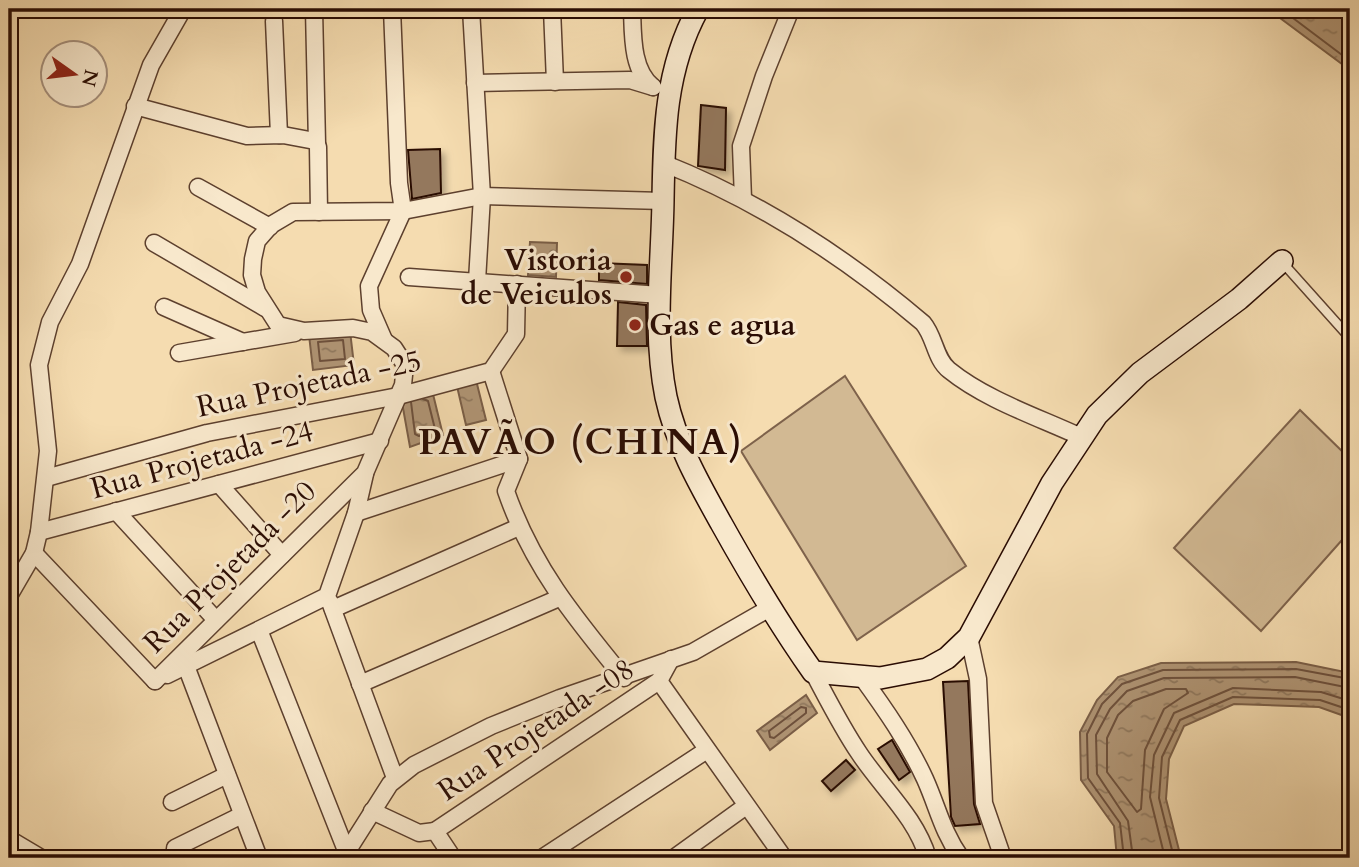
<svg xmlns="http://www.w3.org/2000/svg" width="1359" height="867" font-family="Cardo,serif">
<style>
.grass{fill:#d2b993;stroke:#7e624b;stroke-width:2}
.water{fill:url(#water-ripples);stroke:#7a5e47;stroke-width:2}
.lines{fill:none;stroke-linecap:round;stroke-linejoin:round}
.shore{stroke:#6d503c;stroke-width:2}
.building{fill:#94785d;stroke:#2a0c03;stroke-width:2;filter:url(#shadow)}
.lane-casing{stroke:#5d402e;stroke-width:11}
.street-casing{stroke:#5d402e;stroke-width:19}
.secondary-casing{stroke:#2a0c03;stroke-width:24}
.lane{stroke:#f8e8cc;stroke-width:8}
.street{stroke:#f8e8cc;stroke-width:16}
.secondary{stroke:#f8e8cc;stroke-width:21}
.poi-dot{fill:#8f2418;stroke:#f8e8cc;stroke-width:2.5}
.labels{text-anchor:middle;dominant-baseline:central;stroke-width:6;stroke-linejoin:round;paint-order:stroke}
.poi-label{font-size:30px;font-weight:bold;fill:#2a0c03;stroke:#f8e8cc;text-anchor:end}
.street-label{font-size:30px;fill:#2a0c03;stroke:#f8e8cc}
.district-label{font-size:37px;font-weight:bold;letter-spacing:2px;fill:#2a0c03;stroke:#f8e8cc}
</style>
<defs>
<pattern id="water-ripples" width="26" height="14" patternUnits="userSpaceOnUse" patternTransform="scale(1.75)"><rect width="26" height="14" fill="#b09575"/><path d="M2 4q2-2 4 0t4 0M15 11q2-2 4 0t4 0" fill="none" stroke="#8f785e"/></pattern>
<filter id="shadow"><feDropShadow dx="4.5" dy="4.5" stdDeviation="3.5" flood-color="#0004"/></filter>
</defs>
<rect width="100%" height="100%" fill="#f5dcb0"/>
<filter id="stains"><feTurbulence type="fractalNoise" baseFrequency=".00286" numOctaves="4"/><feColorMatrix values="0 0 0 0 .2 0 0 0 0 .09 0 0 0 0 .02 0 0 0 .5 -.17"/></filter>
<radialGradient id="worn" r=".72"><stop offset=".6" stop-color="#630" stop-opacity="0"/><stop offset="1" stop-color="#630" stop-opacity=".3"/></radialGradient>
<!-- grass -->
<g class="grass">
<polygon points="845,376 966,566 857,640 741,451"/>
<polygon points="1300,410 1350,459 1350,531 1261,631 1174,548"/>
</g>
<!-- water -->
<g class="water">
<polygon points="1271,9 1350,9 1350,70 1280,18"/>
<polygon points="530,242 557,243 556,277 528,275"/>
<polygon points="350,331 354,365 313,370 309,335"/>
<polygon points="475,376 486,420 466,425 456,382"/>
<polygon points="432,390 443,435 410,447 401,397"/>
<polygon points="1296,662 1350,673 1350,718 1319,707 1234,704 1184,726 1169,759 1166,799 1181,858 1117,858 1114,826 1081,780 1080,732 1097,700 1118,677 1161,663"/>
<polygon points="806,695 817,713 770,750 757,731"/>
</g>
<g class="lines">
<!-- shore -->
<g class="shore">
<polyline points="1281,9 1350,61"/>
<polygon points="343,340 345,359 320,361 318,342"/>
<polyline points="411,402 415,434 419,436 435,429 428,401 423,399"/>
<polygon points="1166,689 1186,689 1188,693 1164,709 1145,750 1141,809 1137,812 1107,772 1107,738 1118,715 1133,701"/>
<polygon points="801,707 806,708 806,713 774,738 770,737 769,731"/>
<polyline points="1124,858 1120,823 1088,778 1087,734 1102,704 1122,684 1163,670 1296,669 1350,679"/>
<polyline points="1133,858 1128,821 1097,774 1096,735 1110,709 1127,691 1164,678 1295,677 1350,688"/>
<polyline points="1165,858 1150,797 1154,755 1174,713 1233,688 1321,692 1350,701"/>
<polyline points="1174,858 1159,798 1162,757 1180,720 1233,697 1320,700 1350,710"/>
</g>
</g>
<!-- building -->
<g class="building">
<polygon points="701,105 726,108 725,170 698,166"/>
<polygon points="440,149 441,193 412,199 408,150"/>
<polygon points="599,263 647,265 647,284 599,280"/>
<polygon points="618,302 646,305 647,346 617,346"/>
<polygon points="968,681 974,804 980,824 955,826 951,817 943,682"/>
<polygon points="892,740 910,772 899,780 878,749"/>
<polygon points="846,760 855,770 831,791 822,781"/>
</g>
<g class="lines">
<defs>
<polyline id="lane" points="1282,262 1350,338"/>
<g id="street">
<polyline points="314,9 317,144"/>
<polyline points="471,9 482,196 477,281"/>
<polyline points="552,9 555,82"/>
<path d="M 632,9 C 633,33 631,70 653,87"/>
<polyline points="274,21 279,135"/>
<polyline points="475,83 630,80 653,87"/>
<polyline points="135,106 247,136 283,135 315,141 318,147 319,212"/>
<path d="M 663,163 C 759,201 844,256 923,323 C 935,337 935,359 949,370 C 986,400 1038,417 1081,437"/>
<polyline points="198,187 270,227"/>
<polyline points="743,199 741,146 764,76 791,9"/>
<polyline points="154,243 265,308"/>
<polyline points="409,277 660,295"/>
<polyline points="164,307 243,342"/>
<polyline points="384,340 371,310 369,286 403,211 399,183 392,9"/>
<polyline points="179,353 295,333"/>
<path d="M 491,371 L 519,459 L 506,491 C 532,566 574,617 624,678"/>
<polyline points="46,478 207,433 398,396 491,371 516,334 517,284"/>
<polyline points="219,484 282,555"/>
<polyline points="116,511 216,620"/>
<polyline points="356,513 519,459"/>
<polyline points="39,532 380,441"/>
<polyline points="34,553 155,681"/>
<polyline points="9,596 34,553 39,532 48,451 39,365 50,322 80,264 151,65 183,9"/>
<polyline points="330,602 395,778"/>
<polyline points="333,609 519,527"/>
<polyline points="259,630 349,858"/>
<polyline points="969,637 978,679 984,803 1003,858"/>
<polyline points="186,666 259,858"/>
<path d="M 813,672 C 828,700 842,728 859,753 C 882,788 916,817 928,858"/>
<polyline points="167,675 327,596 356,513 365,474"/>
<path d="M 861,676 C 885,709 908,742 925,779 C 938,808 942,831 961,858"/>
<polyline points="155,681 365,473 403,385 405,365 394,348 372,332 353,328 304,331 278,325 257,292 252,275 253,259 257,241 271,225 293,212 403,211 482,196 663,201"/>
<polyline points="659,681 784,858"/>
<polyline points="360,684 559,598"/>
<polyline points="172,802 227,775"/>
<polyline points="372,811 419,833 435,831 453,858"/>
<polyline points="435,831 659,681 671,659"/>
<polyline points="9,839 41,858"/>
<polyline points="175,848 242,815"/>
<polyline points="343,858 390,784 414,765 491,726 560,698 693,652 768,609"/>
<polyline points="542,858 707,750"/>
<polyline points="674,858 746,806"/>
</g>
<path id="secondary" d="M 698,9 C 665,69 664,133 663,200 C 662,265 653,333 666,397 C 676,443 698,482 721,523 C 750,575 779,624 813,672 L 880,678 L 927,669 L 947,658 L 969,637 L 1052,483 L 1097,415 L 1140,373 L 1239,299 L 1282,261"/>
</defs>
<!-- lane casing -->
<use href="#lane" class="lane-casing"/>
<!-- street casing -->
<use href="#street" class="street-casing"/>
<!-- secondary casing -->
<use href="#secondary" class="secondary-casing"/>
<!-- lane -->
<use href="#lane" class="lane"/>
<!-- street -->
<use href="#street" class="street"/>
<!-- secondary -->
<use href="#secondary" class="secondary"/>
</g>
<!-- markers -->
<g class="poi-dot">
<circle cx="626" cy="277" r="7"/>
<circle cx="635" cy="325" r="7"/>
</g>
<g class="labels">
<!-- poi labels -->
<g class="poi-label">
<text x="612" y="260">Vistoria<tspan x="612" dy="34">de Veiculos</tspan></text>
<text x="649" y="325" text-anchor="start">Gas e agua</text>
</g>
<!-- street labels -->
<g class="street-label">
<text transform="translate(309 384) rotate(-12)">Rua Projetada -25</text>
<text transform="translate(202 460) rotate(-15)">Rua Projetada -24</text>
<text transform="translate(230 567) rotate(-45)">Rua Projetada -20</text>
<text transform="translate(536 730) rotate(-34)">Rua Projetada -08</text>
</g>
<!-- district labels -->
<g class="district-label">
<text x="581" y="442">PAVÃO (CHINA)</text>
</g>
</g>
<!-- margin -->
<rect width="1359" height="867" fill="none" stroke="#f5dcb0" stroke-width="35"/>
<rect x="10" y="10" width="1338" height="846" fill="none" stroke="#2a0c03" stroke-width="3.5"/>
<rect x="18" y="18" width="1324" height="832" fill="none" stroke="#2a0c03" stroke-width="2"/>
<!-- north arrow -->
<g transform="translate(74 74) rotate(104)"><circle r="33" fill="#f8e8cc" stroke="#a6907c" stroke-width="2"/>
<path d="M0-5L12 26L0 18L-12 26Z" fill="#8f2418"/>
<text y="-10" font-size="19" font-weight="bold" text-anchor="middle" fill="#2a0c03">N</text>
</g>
<rect width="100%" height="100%" filter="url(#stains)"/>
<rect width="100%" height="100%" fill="url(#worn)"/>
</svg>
